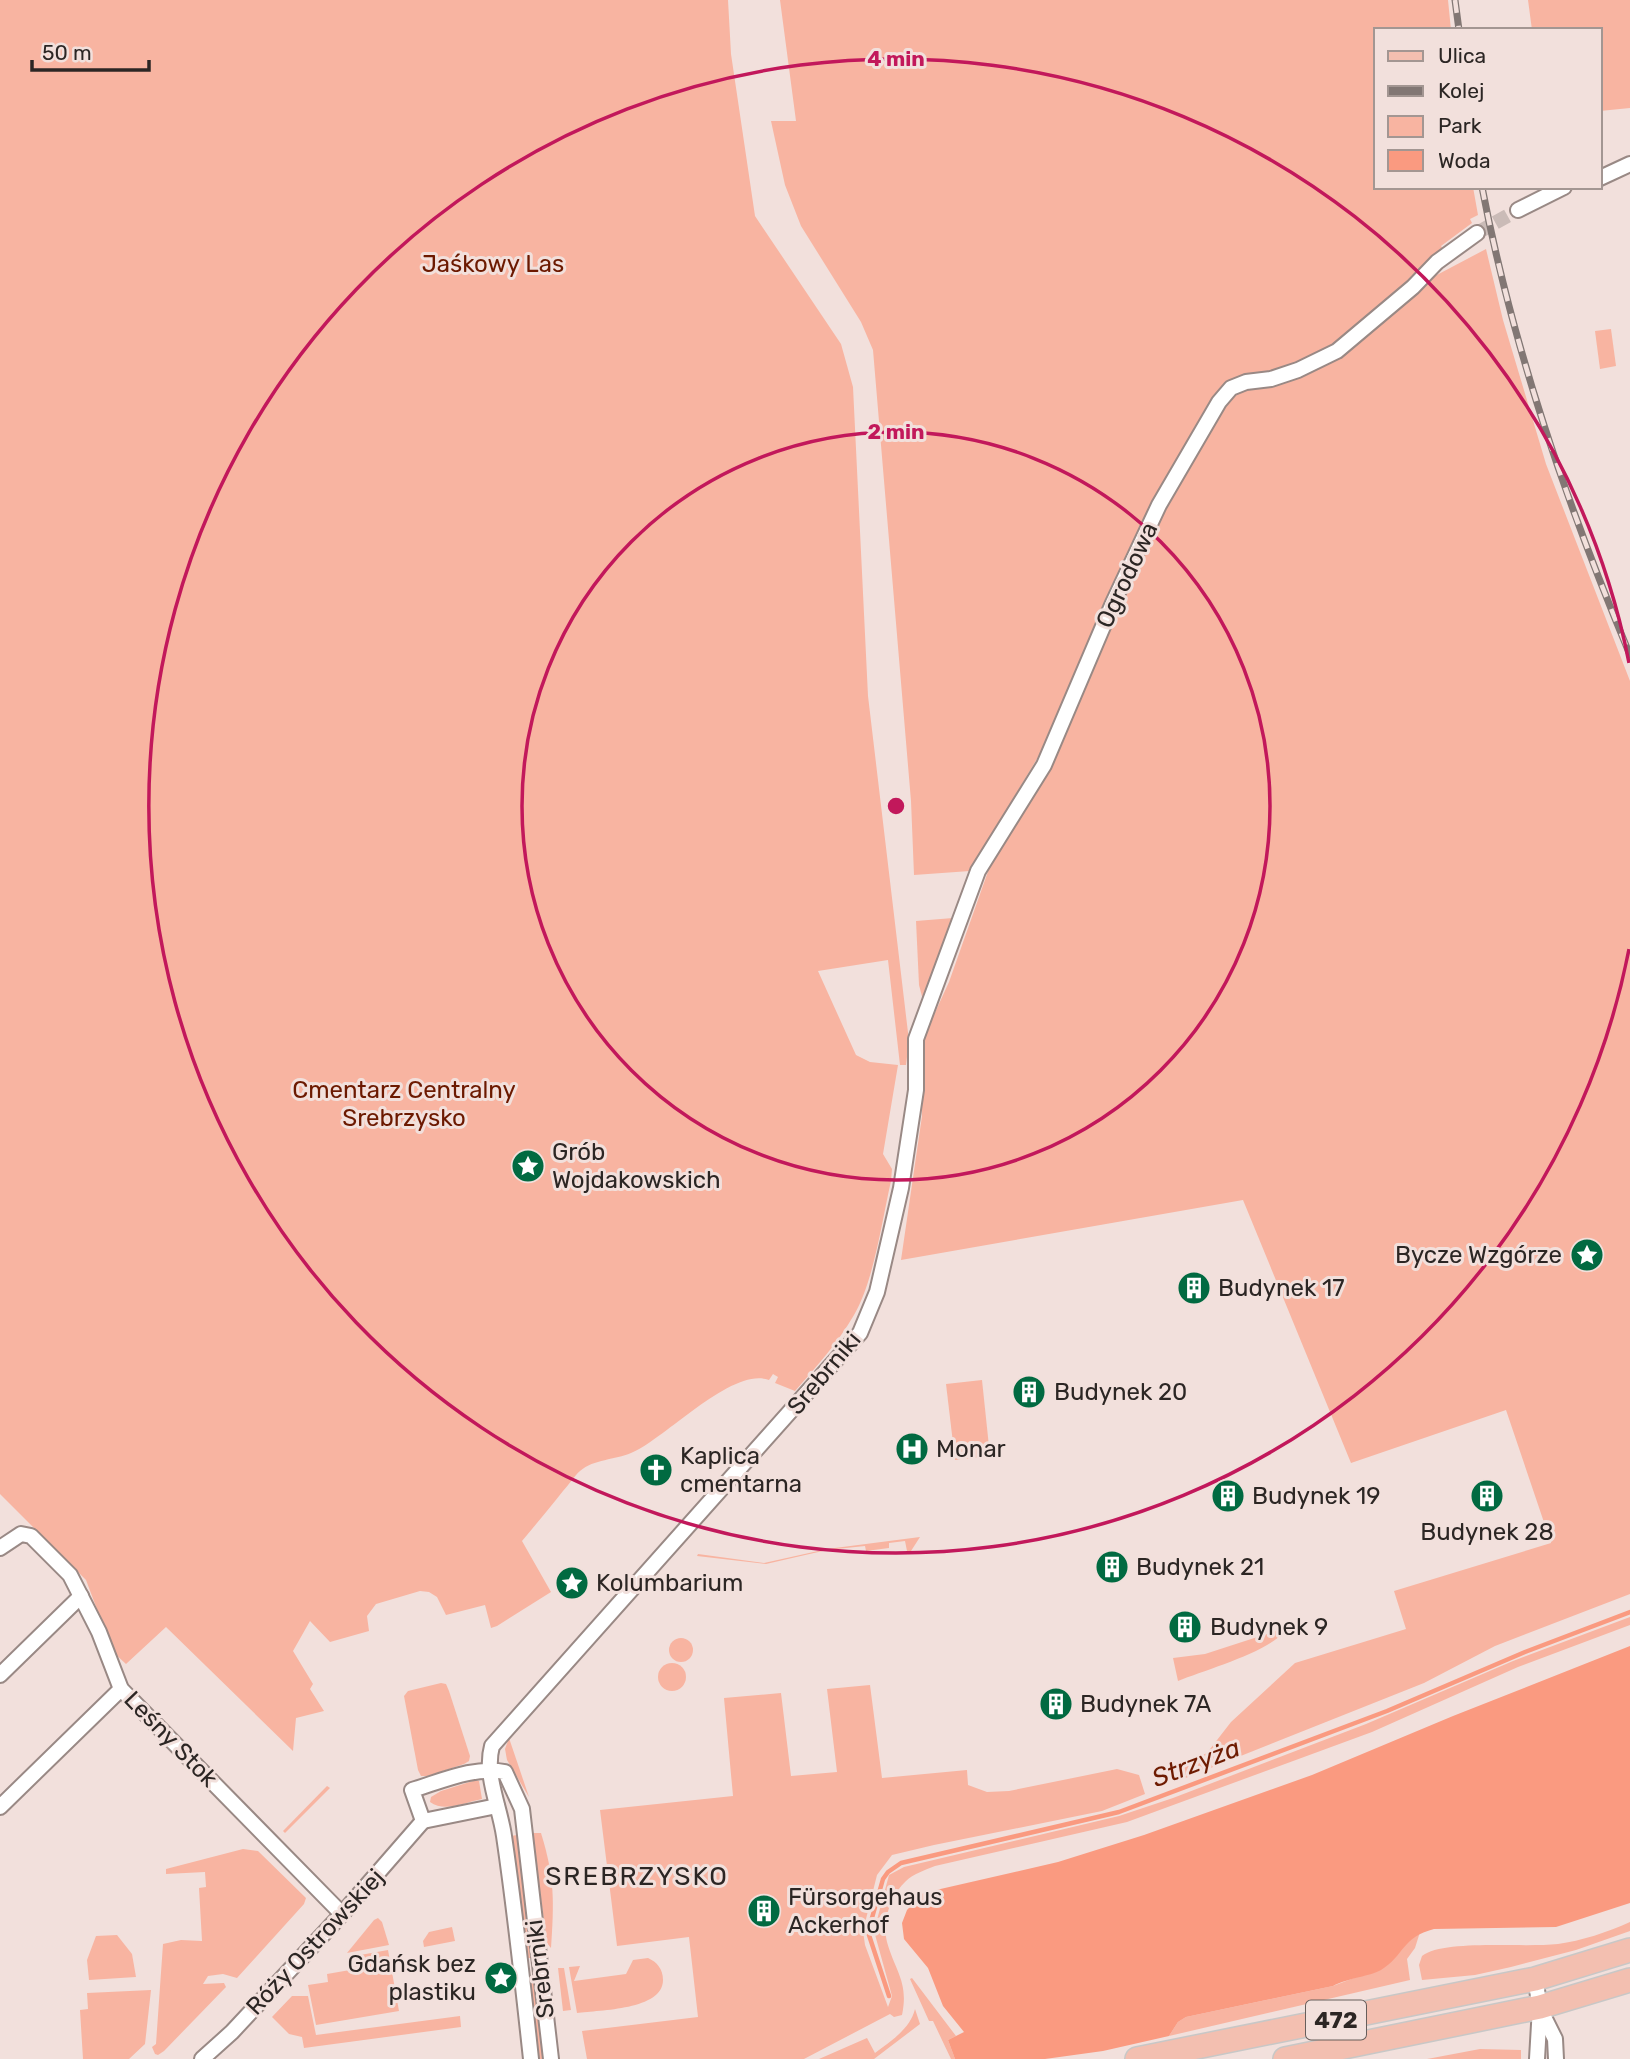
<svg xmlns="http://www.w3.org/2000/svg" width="1630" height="2059" font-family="Rubik,sans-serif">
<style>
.green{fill:#f8b4a1}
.water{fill:#fa9a80}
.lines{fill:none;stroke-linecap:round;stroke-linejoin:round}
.stream{stroke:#fa9a80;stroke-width:4.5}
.minor-tunnel{stroke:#cabbb7;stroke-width:14;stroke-dasharray:14 7;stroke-linecap:butt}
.minor-casing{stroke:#998985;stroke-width:18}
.primary-casing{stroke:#c8c7c6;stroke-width:26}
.minor{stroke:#fff;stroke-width:14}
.primary{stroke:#f3bfb0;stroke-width:23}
.rail-casing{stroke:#827774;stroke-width:7}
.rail{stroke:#f2e0dc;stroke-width:4.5;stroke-dasharray:13;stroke-linecap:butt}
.ring{fill:none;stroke:#c2185b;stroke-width:3.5}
.labels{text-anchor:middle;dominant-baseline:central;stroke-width:6;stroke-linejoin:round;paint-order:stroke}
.shield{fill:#f2e0dc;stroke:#675e5b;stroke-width:2}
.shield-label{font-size:23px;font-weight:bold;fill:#2c2624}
.park-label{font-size:24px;fill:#6c1900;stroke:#f2e0dc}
.street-label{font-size:24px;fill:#2c2624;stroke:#f2e0dc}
.poi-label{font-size:24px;fill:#2c2624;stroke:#f2e0dc;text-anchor:start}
.water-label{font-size:26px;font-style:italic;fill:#6e1b01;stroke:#f2e0dc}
.neighbourhood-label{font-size:26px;letter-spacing:2px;fill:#2c2624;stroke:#f2e0dc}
.centre{fill:#c2185b;stroke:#f2e0dc;stroke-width:3.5}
.ring-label{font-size:21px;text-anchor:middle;font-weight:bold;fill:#c2185b;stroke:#f2e0dc;stroke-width:6;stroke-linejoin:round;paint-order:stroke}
</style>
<rect width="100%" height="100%" fill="#f2e0dc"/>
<!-- green -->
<g class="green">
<path d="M 0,0 L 728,0 L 731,54 L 755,216 L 841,344 L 853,387 L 868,696 L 909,1041 L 906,1065 L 900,1065 L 888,960 L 818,971 L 856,1055 L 870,1062 L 898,1065 L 883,1154 L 892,1169 L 891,1181 C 882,1220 874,1281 854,1315 C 838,1343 816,1367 795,1391 L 775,1383 L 778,1377 L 773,1374 L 769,1380 C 732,1366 664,1440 631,1453 C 615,1460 594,1459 580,1471 C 574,1476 569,1485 563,1491 C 550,1508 536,1524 522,1541 L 551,1592 L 497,1626 L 491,1628 L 485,1605 L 446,1615 L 437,1597 L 429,1592 L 420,1591 L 376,1604 L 367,1616 L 369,1631 L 330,1642 L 310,1621 L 293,1651 L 313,1684 L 310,1689 L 324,1711 L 296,1718 L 293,1751 L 166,1627 L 126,1664 L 113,1652 L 86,1580 L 0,1494 Z"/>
<polygon points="780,0 1448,0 1451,30 1376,30 1376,187 1473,187 1478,215 1470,219 1472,223 1441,246 1443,249 1379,310 1321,357 1271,375 1237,378 1229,381 1221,389 1153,505 1099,617 1044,747 970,871 914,875 911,801 873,350 861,322 801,226 785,185 771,121 796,121"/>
<polygon points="1528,0 1630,0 1630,108 1600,111 1600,30 1532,30"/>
<polygon points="1486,249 1503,320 1546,464 1630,681 1630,1594 1495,1646 1424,1683 1183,1779 1184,1764 1207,1753 1231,1722 1295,1663 1406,1629 1394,1591 1551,1543 1506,1410 1351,1463 1243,1200 901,1260 922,1116 922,1041 949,982 991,863 1072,711 1161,516 1178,483 1234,394 1247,387 1324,364 1361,341 1433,277"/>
<polygon points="1611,329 1616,366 1600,369 1595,331"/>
<polygon points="953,918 924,1004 919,985 916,921"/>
<polygon points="982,1380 990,1456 955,1460 946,1384"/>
<polygon points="920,1537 911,1551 907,1551 905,1541 889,1543 889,1548 866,1551 865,1546 827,1550 766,1564 697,1556 698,1554 764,1563 827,1549"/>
<path d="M 1630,1617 L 1630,1625 L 1518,1667 L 1372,1732 L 1127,1822 L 935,1866 C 925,1870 913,1874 906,1881 C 890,1896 882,1921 887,1942 C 895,1971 909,1982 902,2015 L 894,2017 L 890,2014 L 804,2059 L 587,2059 L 582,2031 L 698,2017 L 689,1937 L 617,1946 L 600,1810 L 733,1796 L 724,1698 L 781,1693 L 791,1776 L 837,1772 L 827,1689 L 870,1685 L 882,1778 L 967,1770 L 968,1785 L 987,1792 L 1009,1791 L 1117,1769 L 1139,1775 L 1145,1794 L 1102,1811 L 934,1845 L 892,1855 L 877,1875 L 863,1931 L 865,1945 L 888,2007 L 892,1996 L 874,1931 L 889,1875 L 904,1867 L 1119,1816 L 1173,1798 L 1366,1724 L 1513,1661 Z"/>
<path d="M 1282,1629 L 1284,1632 C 1266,1653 1205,1670 1178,1681 L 1173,1658 L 1205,1654 Z"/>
<circle cx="681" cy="1650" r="12"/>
<circle cx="672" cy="1677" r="14"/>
<polygon points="441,1683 446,1684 449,1691 470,1756 469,1761 464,1764 428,1776 421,1776 418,1770 404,1696 408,1691"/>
<polygon points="509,1738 529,1797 507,1760 505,1749"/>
<path d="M 476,1780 L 479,1781 L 482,1799 C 466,1802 445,1813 430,1802 L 431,1797 L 441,1791 Z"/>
<polygon points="327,1786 330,1788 285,1833 283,1831"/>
<path d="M 532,1833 L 541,1833 C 555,1878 554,1902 551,1948 L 547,1943 Z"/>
<polygon points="517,1835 532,1954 531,1958 526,1958 511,1836"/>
<polygon points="243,1849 258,1851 306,1898 304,1904 237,1978 223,1974 208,1976 203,1984 224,1983 226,1987 164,2051 158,2055 155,2054 152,2047 156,2044 163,1944 181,1940 202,1941 199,1888 206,1887 205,1872 166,1874 166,1869"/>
<polygon points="378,1918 382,1922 389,1945 347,1953 374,1920"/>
<path d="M 1630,1922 L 1630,1931 L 1576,1950 L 1511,1967 L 1475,1975 L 1422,1980 L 1419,1965 L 1422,1956 C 1444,1939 1523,1948 1558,1944 C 1581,1941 1608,1932 1630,1922 Z"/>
<polygon points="452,1927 455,1941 424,1947 423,1941 429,1932"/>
<polygon points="1420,1932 1415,1948 1407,1959 1410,1980 1169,2036 1178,2022 1186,2017 1333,1986 1362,1975 1401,1948"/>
<polygon points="117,1935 132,1954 136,1977 89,1980 87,1960 96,1936"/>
<polygon points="388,1950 399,2011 316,2025 308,1985 328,1982 327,1974 350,1970 349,1957"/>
<path d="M 648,1958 C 657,1962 663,1969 663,1980 C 663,2010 600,2010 577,2013 L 569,1967 L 580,1966 L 574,1981 L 626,1974 L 633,1960 Z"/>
<polygon points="558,1968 564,1968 571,2010 563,2011"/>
<polygon points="912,1978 956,2036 948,2040 955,2059 951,2059 933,2021 929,2021 910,1979"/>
<polygon points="534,1979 536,1983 544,2059 538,2059 530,1987 531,1982"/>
<polygon points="151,1990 145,2044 129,2059 83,2059 80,2010 88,2009 87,1993"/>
<polygon points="292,1996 308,1996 316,2035 460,2016 461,2027 304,2048 302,2037 289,2034 272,2017"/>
<path d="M 915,2009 L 920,2024 L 874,2059 L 819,2059 L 867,2038 L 875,2053 C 891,2041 910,2029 915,2009 Z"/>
<polygon points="1480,2049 1521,2050 1521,2059 1427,2059"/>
</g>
<!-- water -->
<path class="water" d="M 1630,1646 L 1630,1903 L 1556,1927 L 1434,1929 C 1402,1937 1404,1956 1381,1970 C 1371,1976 1348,1978 1333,1986 L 1186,2017 L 1178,2022 L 1169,2036 L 1103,2051 L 1045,2059 L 955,2059 L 948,2040 L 964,2032 L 943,2006 L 928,1968 L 904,1939 L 902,1923 L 907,1910 L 923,1893 L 1058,1862 L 1144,1835 L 1312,1775 L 1453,1716 Z"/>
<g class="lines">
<!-- stream -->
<polyline class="stream" points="889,1996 868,1932 883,1879 888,1872 901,1863 1119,1812 1387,1711 1525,1652 1630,1612"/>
<!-- minor-tunnel -->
<polyline class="minor-tunnel" points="1477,233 1518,210"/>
<defs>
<g id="minor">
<polyline points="1600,178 1630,164"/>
<polyline points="1518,210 1564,187"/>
<polyline points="0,1548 21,1534 31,1536 70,1575 99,1632 121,1689 342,1914"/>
<polyline points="0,1675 81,1596"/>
<polyline points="0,1807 121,1689"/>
<path d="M 423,1821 L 412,1790 C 442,1781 474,1766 505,1772 L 522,1809 L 551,2059"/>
<polyline points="423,1821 497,1806"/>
<polyline points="1535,1979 1540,2007 1537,2059"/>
<polyline points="1540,2009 1555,2039 1556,2059"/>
<polyline points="202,2059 232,2032 342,1914 423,1821"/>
<path d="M 531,2059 C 523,1985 515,1910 504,1836 C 500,1807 484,1775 492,1746 L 860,1333 L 877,1292 L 901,1188 L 916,1090 L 916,1039 L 978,871 L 1044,765 L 1113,603 L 1159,505 L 1219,402 L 1231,388 L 1246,382 L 1271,379 L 1298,370 L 1337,351 L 1413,287 L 1437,262 L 1477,233"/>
</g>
<g id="primary">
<polyline points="1137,2059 1535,1979 1630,1950"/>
<polyline points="1285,2059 1540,2007 1630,1980"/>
</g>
</defs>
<!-- minor casing -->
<use href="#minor" class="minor-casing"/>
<!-- primary casing -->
<use href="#primary" class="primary-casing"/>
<!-- minor -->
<use href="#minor" class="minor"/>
<!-- primary -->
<use href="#primary" class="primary"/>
<defs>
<g id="rail">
<polyline points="1455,0 1459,30"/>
<path d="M 1482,187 C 1513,349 1567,504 1630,655"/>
</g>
</defs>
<!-- rail casing -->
<use href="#rail" class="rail-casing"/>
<!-- rail -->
<use href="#rail" class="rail"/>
</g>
<!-- distance rings -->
<g class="ring">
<circle cx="896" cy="806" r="374"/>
<path d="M1629 949A747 747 0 1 1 1629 663"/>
</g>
<!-- icons -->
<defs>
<symbol id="sight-disc" viewBox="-11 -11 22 22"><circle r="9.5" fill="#016a41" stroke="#f2e0dc"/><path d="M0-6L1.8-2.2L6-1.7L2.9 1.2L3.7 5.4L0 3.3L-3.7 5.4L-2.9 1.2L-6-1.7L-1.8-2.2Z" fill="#fff"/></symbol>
<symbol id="building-disc" viewBox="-11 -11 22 22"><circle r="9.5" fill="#016a41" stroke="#f2e0dc"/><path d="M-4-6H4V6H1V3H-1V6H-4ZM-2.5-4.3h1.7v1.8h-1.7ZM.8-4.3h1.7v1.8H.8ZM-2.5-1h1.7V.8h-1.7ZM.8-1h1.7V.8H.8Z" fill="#fff"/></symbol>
<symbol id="hospital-disc" viewBox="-11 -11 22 22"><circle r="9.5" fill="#016a41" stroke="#f2e0dc"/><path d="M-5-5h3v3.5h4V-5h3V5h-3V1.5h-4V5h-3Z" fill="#fff"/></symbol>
<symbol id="church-disc" viewBox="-11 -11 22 22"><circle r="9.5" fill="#016a41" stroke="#f2e0dc"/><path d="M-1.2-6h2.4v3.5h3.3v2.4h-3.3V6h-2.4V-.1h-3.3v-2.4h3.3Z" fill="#fff"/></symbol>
</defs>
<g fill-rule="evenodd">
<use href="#sight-disc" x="509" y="1147" width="38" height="38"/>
<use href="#sight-disc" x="1568" y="1236" width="38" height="38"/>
<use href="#building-disc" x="1175" y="1269" width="38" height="38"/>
<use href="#building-disc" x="1010" y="1373" width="38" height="38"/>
<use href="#hospital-disc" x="893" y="1430" width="38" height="38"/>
<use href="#church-disc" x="637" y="1451" width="38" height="38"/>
<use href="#building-disc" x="1209" y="1477" width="38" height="38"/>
<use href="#building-disc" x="1468" y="1477" width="38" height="38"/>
<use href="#building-disc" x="1093" y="1548" width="38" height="38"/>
<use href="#sight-disc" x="553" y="1564" width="38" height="38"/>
<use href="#building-disc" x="1166" y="1608" width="38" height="38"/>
<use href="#building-disc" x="1037" y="1685" width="38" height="38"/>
<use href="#building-disc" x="745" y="1892" width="38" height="38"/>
<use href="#sight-disc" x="482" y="1959" width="38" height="38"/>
</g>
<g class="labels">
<!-- shield labels -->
<rect class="shield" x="1306" y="2000.5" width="60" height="39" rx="5"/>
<g class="shield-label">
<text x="1336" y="2020">472</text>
</g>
<!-- park labels -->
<g class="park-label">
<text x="493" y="264">Jaśkowy Las</text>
<text x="404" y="1090">Cmentarz Centralny<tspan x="404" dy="28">Srebrzysko</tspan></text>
</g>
<!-- street labels -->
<g class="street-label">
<text transform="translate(1127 575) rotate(-65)">Ogrodowa</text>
<text transform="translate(824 1373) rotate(-50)">Srebrniki</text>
<text transform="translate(171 1739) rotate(46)">Leśny Stok</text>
<text transform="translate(315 1942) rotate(-47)">Róży Ostrowskiej</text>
<text transform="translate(540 1969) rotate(-97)">Srebrniki</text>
</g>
<!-- poi labels -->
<g class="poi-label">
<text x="552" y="1152">Grób<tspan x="552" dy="28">Wojdakowskich</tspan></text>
<text x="1562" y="1255" text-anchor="end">Bycze Wzgórze</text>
<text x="1218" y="1288">Budynek 17</text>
<text x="1054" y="1392">Budynek 20</text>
<text x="936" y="1449">Monar</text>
<text x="680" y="1456">Kaplica<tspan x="680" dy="28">cmentarna</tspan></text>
<text x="1252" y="1496">Budynek 19</text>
<text x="1487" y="1532" text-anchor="middle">Budynek 28</text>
<text x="1136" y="1567">Budynek 21</text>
<text x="596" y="1583">Kolumbarium</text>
<text x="1210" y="1627">Budynek 9</text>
<text x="1080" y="1704">Budynek 7A</text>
<text x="788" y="1897">Fürsorgehaus<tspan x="788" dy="28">Ackerhof</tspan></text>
<text x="476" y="1964" text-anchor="end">Gdańsk bez<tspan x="476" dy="28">plastiku</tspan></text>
</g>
<!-- water labels -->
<g class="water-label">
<text transform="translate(1196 1763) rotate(-21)">Strzyża</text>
</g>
<!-- neighbourhood labels -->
<g class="neighbourhood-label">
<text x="637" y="1876">SREBRZYSKO</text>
</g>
</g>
<circle cx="896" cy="806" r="10" class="centre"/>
<g class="ring-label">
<text x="896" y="66">4 min</text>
<text x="896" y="439">2 min</text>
</g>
<!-- legend -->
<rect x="1374" y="28" width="228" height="161" fill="#f2e0dc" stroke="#a39692" stroke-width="2"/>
<rect x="1388" y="51" width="35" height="10" fill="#f3bfb0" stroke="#a39692" stroke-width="2"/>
<text x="1438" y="63" font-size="21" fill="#2c2624">Ulica</text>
<rect x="1388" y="86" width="35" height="10" fill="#827774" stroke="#a39692" stroke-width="2"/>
<text x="1438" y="98" font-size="21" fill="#2c2624">Kolej</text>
<rect x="1388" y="116" width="35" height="21" fill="#f8b4a1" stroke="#a39692" stroke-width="2"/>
<text x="1438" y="133" font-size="21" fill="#2c2624">Park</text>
<rect x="1388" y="150" width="35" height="21" fill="#fa9a80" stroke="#a39692" stroke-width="2"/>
<text x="1438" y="168" font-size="21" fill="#2c2624">Woda</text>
<!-- scale -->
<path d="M32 60v10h117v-10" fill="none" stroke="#2c2624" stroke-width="3.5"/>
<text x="42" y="60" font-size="21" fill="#2c2624" stroke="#f2e0dc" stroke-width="5" paint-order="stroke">50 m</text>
</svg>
